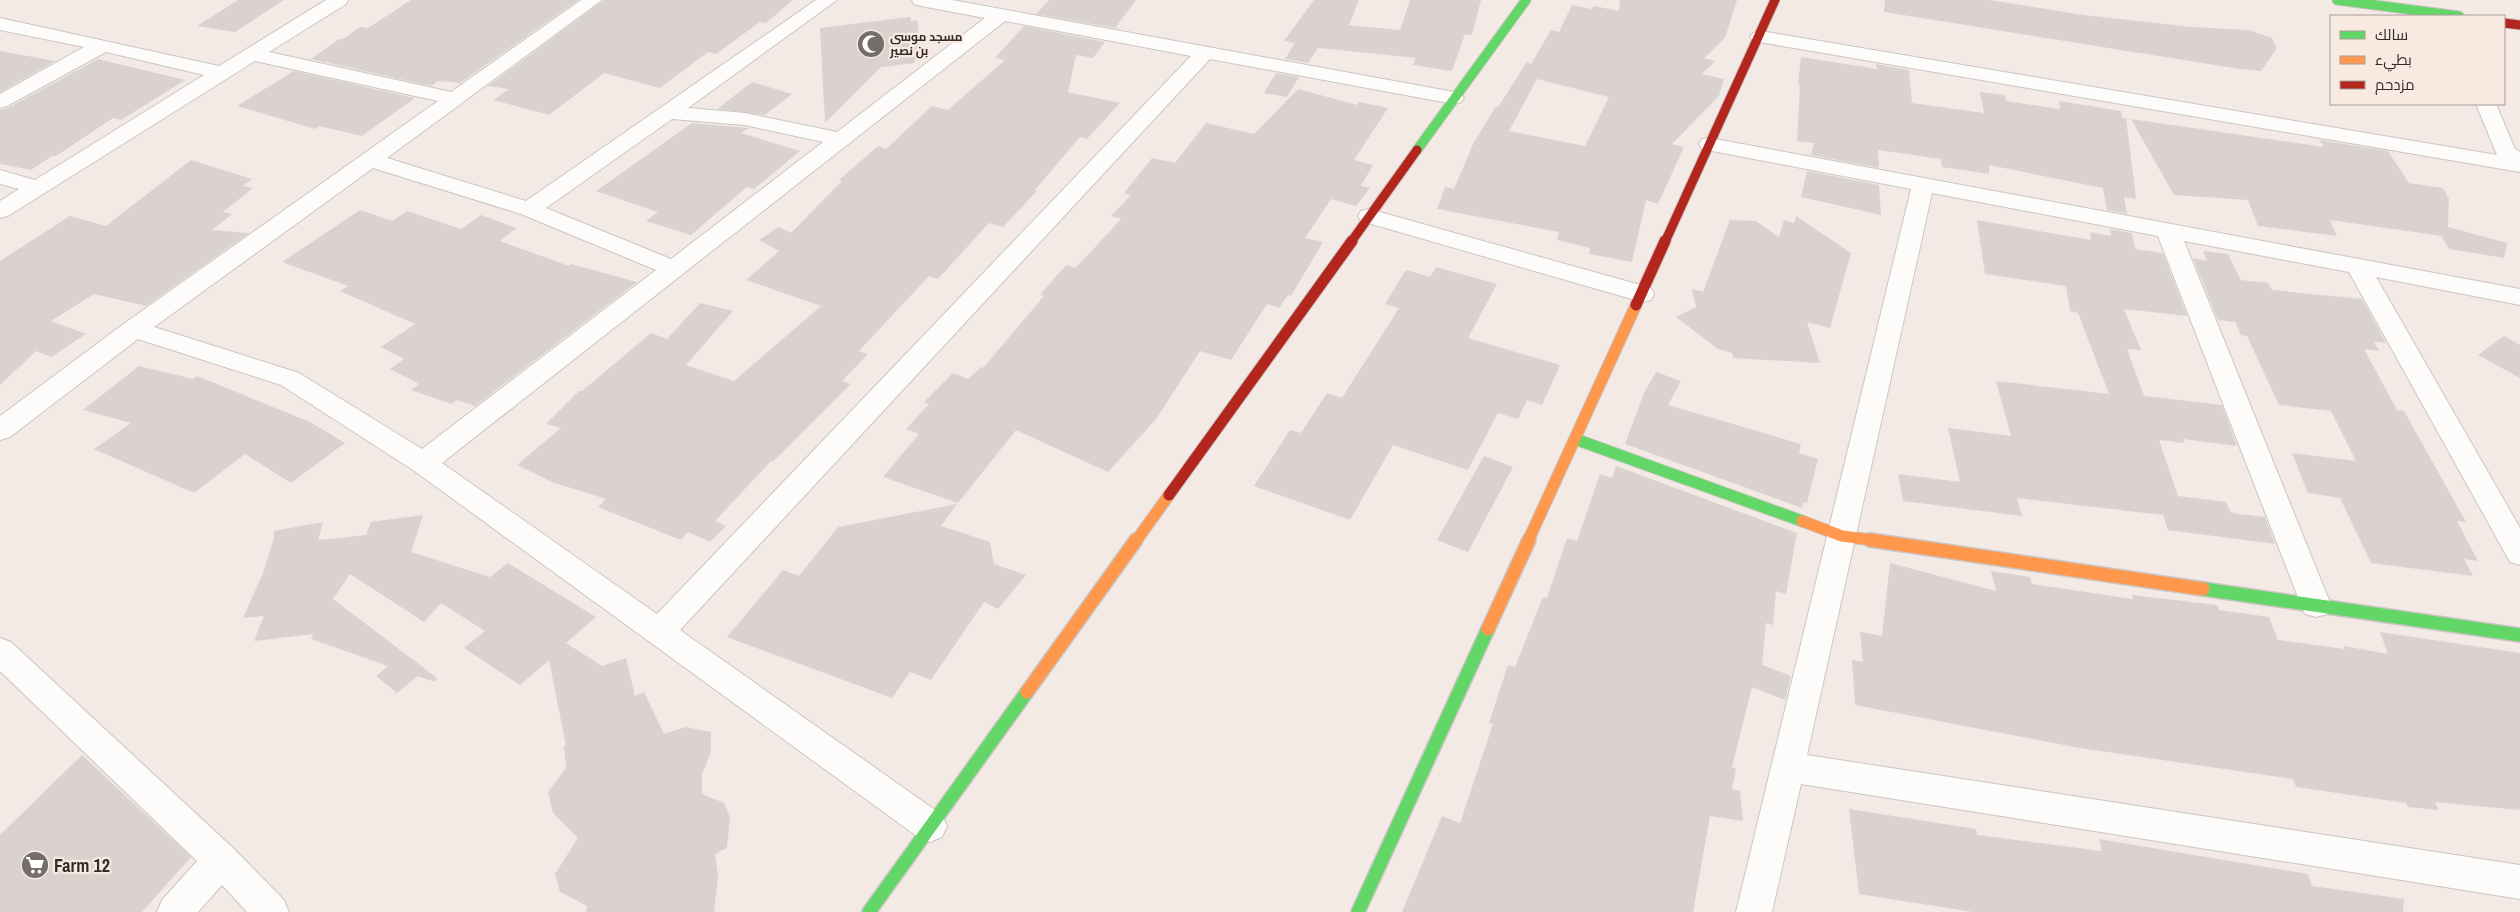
<svg xmlns="http://www.w3.org/2000/svg" width="2520" height="912" font-family="'Archivo Narrow',Cairo,sans-serif">
<style>
.building{fill:#d9d2cf;fill-rule:evenodd}
.lines{fill:none;stroke-linecap:round;stroke-linejoin:round}
.street-casing{stroke:#cbc5c2;stroke-width:2}
.fast-far2-casing{stroke:#cbc5c2;stroke-width:11}
.fast-far1-casing{stroke:#cbc5c2;stroke-width:13}
.fast-casing{stroke:#cbc5c2;stroke-width:16}
.slow-far1-casing{stroke:#cbc5c2;stroke-width:13}
.slow-casing{stroke:#cbc5c2;stroke-width:16}
.jam-far1-casing{stroke:#cbc5c2;stroke-width:11}
.jam-casing{stroke:#cbc5c2;stroke-width:13}
.street{fill:#fdfcfb;fill-rule:evenodd}
.fast-far2{stroke:#63d668;stroke-width:9}
.fast-far1{stroke:#63d668;stroke-width:11}
.fast{stroke:#63d668;stroke-width:13}
.slow-far1{stroke:#ff974d;stroke-width:11}
.slow{stroke:#ff974d;stroke-width:13}
.jam-far1{stroke:#b3261e;stroke-width:9}
.jam{stroke:#b3261e;stroke-width:11}
.labels{text-anchor:middle;dominant-baseline:central;stroke-width:4.5;stroke-linejoin:round;paint-order:stroke}
.far-poi-label{font-size:12px;font-weight:bold;fill:#312c29;stroke:#f8e9e1;text-anchor:start}
.near-poi-label{font-size:18px;font-weight:bold;fill:#312c29;stroke:#f8e9e1;text-anchor:start}
</style>
<rect width="100%" height="100%" fill="#f3eae6"/>
<!-- building -->
<g class="building">
<polygon points="238,0 284,0 235,32 197,26"/>
<polygon points="411,0 578,0 460,83 438,81 431,86 311,59 339,39 343,39 360,27 368,28"/>
<polygon points="604,0 793,0 766,23 760,22 716,54 708,52 660,88 604,73 549,115 493,100 509,89 488,86"/>
<polygon points="1049,0 1136,0 1115,28 1036,14"/>
<polygon points="1314,0 1359,0 1349,25 1400,30 1410,0 1481,0 1472,35 1465,34 1452,71 1413,65 1416,58 1318,48 1308,63 1285,59 1295,43 1284,41"/>
<path d="M 1620,0 L 1737,0 L 1725,38 L 1704,58 L 1715,61 L 1702,74 L 1724,79 L 1719,96 L 1672,144 L 1684,147 L 1658,204 L 1646,200 L 1632,262 L 1589,254 L 1590,248 L 1557,240 L 1559,232 L 1437,209 L 1445,187 L 1454,189 L 1474,142 L 1496,106 L 1498,107 L 1527,62 L 1531,64 L 1551,30 L 1559,32 L 1572,5 L 1592,9 L 1594,6 L 1619,11 ZM 1537,79 L 1609,97 L 1585,146 L 1509,131 Z"/>
<polygon points="1885,0 1989,0 2084,15 2192,27 2249,30 2272,38 2277,48 2261,71 2240,69 1884,12"/>
<polygon points="910,17 911,21 917,20 922,57 915,58 915,63 881,67 825,123 820,28"/>
<polygon points="1024,26 1105,42 1093,58 1076,55 1068,92 1120,103 1087,139 1080,137 1034,191 1037,191 1003,227 989,223 938,279 929,276 859,351 868,354 842,381 851,384 774,461 771,461 715,521 726,526 710,542 688,532 681,540 598,507 606,499 552,482 517,465 561,428 546,424 579,391 582,391 651,333 667,339 700,303 733,311 686,365 734,381 821,306 746,280 779,251 759,240 779,227 791,233 842,181 839,180 878,146 886,149 932,106 948,110 1005,60 995,58"/>
<polygon points="0,51 55,61 0,92"/>
<polygon points="1801,57 1877,69 1876,64 1909,70 1912,103 1984,113 1980,92 2005,95 2006,101 2060,109 2059,101 2121,111 2122,118 2126,118 2136,199 2124,197 2127,214 2107,210 2103,188 1989,165 1989,174 1942,167 1941,159 1878,150 1879,168 1811,155 1814,143 1797,141 1800,85 1798,84"/>
<polygon points="98,59 185,80 121,120 113,118 56,156 52,156 31,170 0,164 0,110 8,108"/>
<polygon points="294,71 415,98 362,136 319,126 315,129 237,106"/>
<polygon points="1276,73 1299,77 1287,97 1264,93"/>
<polygon points="752,82 792,94 765,115 717,109"/>
<polygon points="1298,89 1357,105 1359,102 1388,108 1354,160 1373,165 1361,186 1370,188 1356,206 1331,199 1305,238 1323,242 1291,296 1288,295 1279,308 1267,304 1231,360 1200,351 1156,419 1108,472 1016,430 958,503 883,477 919,434 906,429 929,404 924,402 953,373 968,379 981,367 983,368 1044,296 1040,295 1066,265 1075,268 1086,257 1121,219 1111,216 1131,195 1124,193 1152,158 1175,163 1206,123 1254,134"/>
<polygon points="2131,119 2324,147 2319,140 2388,151 2409,183 2443,188 2449,199 2448,227 2507,243 2504,258 2449,249 2442,236 2330,220 2337,236 2258,226 2248,200 2174,195"/>
<polygon points="692,123 749,128 741,133 800,151 754,189 747,187 691,235 646,221 658,212 596,191"/>
<polygon points="191,160 252,179 243,186 253,188 223,212 232,214 212,230 249,233 146,306 94,294 51,321 86,334 51,357 36,351 0,385 0,261 70,216 106,226"/>
<polygon points="1807,171 1879,185 1881,215 1801,197"/>
<polygon points="360,210 392,221 407,211 461,229 481,215 516,228 500,241 569,266 571,264 637,282 475,406 457,400 451,404 411,390 419,384 390,369 404,359 381,347 415,324 340,291 348,286 282,262"/>
<polygon points="1796,216 1851,253 1830,328 1807,322 1820,363 1733,358 1732,353 1718,349 1676,317 1696,307 1692,289 1703,292 1730,220 1756,221 1779,237 1784,220 1794,223"/>
<polygon points="1977,220 2091,240 2090,232 2111,236 2110,229 2132,233 2135,249 2163,253 2187,316 2124,309 2141,350 2127,349 2144,396 2222,405 2237,446 2183,439 2185,443 2159,440 2178,496 2226,502 2231,513 2265,517 2275,544 2168,530 2163,515 2017,498 2022,516 1903,501 1898,474 1960,482 1948,428 2011,436 1996,381 2109,394 2078,313 2070,311 2066,286 1985,274"/>
<polygon points="2203,251 2228,254 2241,280 2268,283 2272,290 2362,299 2386,343 2374,342 2379,351 2364,349 2397,410 2404,411 2466,522 2457,521 2478,561 2464,559 2473,576 2371,563 2340,498 2308,493 2292,453 2356,461 2331,411 2279,405 2247,336 2241,335 2235,322 2218,320 2193,258 2207,261"/>
<polygon points="1436,267 1497,284 1468,338 1560,365 1542,405 1527,400 1518,419 1498,413 1468,470 1393,445 1350,520 1254,486 1290,430 1301,433 1327,393 1342,398 1399,308 1385,304 1406,270 1430,277"/>
<polygon points="2504,336 2520,345 2520,378 2478,355"/>
<polygon points="139,366 193,379 197,376 310,422 345,443 291,483 245,454 194,493 94,449 131,423 83,410"/>
<polygon points="1656,372 1681,381 1668,405 1801,444 1799,453 1818,459 1807,503 1803,502 1802,508 1625,444 1644,393"/>
<polygon points="1484,456 1513,467 1468,552 1437,540"/>
<polygon points="1616,466 1797,533 1786,594 1776,591 1773,625 1766,623 1762,665 1791,676 1785,700 1752,687 1732,767 1736,769 1732,789 1740,791 1743,821 1710,816 1693,912 1402,912 1442,816 1460,823 1493,724 1489,723 1508,665 1515,667 1543,597 1547,598 1567,538 1577,541 1600,474 1612,478"/>
<polygon points="957,504 941,526 990,542 994,564 1026,575 998,609 984,602 931,680 910,672 892,698 727,637 783,570 799,576 838,527"/>
<polygon points="423,515 411,552 490,577 508,563 596,617 566,643 602,666 626,658 635,696 644,692 664,734 686,727 711,732 711,752 702,774 702,794 724,803 730,817 727,848 715,854 718,876 714,912 586,912 587,906 560,892 555,874 578,838 553,813 548,792 566,768 564,746 566,746 549,660 520,685 464,648 485,631 441,603 424,622 350,574 333,599 437,678 435,682 418,676 397,693 376,676 388,666 311,639 313,634 254,641 264,616 243,618 263,573 274,538 274,531 323,522 318,540 366,535 371,522"/>
<polygon points="1890,563 1996,591 1991,571 2030,577 2032,584 2133,599 2132,595 2217,605 2219,610 2269,617 2278,640 2345,649 2344,646 2388,654 2380,632 2520,653 2520,810 2435,802 2439,810 2408,807 2406,803 2296,787 2293,779 2080,748 1855,705 1852,660 1863,662 1860,632 1882,636"/>
<polygon points="82,755 191,857 142,912 0,912 0,835"/>
<polygon points="1849,809 1976,829 1977,835 2102,851 2099,839 2308,874 2312,886 2404,899 2403,912 1973,912 1859,894"/>
</g>
<g class="lines">
<defs>
<g id="street">
<path d="M 326,0 L 348,0 L 346,4 L 269,52 L 451,92 L 581,0 L 602,0 L 387,158 L 526,201 L 816,0 L 837,0 L 688,108 L 745,113 L 837,132 L 985,18 L 921,6 L 914,4 L 912,0 L 952,0 L 1454,92 L 1461,94 L 1464,98 L 1461,102 L 1454,104 L 1210,59 L 680,630 L 942,815 L 947,826 L 942,837 L 930,842 L 918,837 L 413,470 L 281,385 L 138,339 L 10,437 L 0,440 L 0,416 L 125,323 L 438,101 L 255,61 L 8,216 L 0,218 L 0,201 L 19,189 L 0,184 L 0,170 L 35,180 L 204,75 L 106,52 L 7,106 L 0,108 L 0,94 L 84,47 L 0,30 L 0,18 L 219,66 ZM 1005,21 L 1191,56 L 657,614 L 442,463 ZM 672,119 L 745,125 L 823,142 L 671,259 L 546,208 ZM 373,168 L 521,214 L 656,270 L 422,449 L 299,373 L 154,327 Z"/>
<polygon points="1760,31 2497,155 2476,104 2496,104 2515,149 2520,152 2520,172 1753,41 1750,37 1753,33"/>
<polygon points="1710,138 2520,289 2520,305 2376,277 2520,528 2520,565 2510,562 2349,272 2184,241 2331,605 2327,614 2316,617 2305,614 2301,605 2158,236 1932,193 1807,755 2520,865 2520,899 1801,784 1772,912 1736,912 1911,189 1702,149 1699,144 1702,139"/>
<polygon points="1369,209 1651,288 1654,294 1651,300 1642,302 1361,221 1358,216 1361,211"/>
<polygon points="0,638 11,642 233,848 284,900 289,912 247,912 222,885 198,912 157,912 162,900 197,861 0,671"/>
</g>
<g id="fast-far2">
<polyline points="2337,0 2459,16"/>
<polyline points="1417,150 1526,0"/>
</g>
<polyline id="fast-far1" points="1575,439 1802,521"/>
<g id="fast">
<polyline points="2203,589 2520,635"/>
<polyline points="869,912 1027,692"/>
<polyline points="1358,912 1488,629"/>
</g>
<g id="slow-far1">
<polyline points="1802,521 1842,536 1879,541"/>
<polyline points="1136,541 1169,495"/>
<polyline points="1528,541 1636,305"/>
</g>
<g id="slow">
<polyline points="1870,540 2203,589"/>
<polyline points="1488,629 1529,540"/>
<polyline points="1027,692 1136,540"/>
</g>
<g id="jam-far1">
<polyline points="2504,23 2520,25"/>
<polyline points="1351,242 1417,150"/>
<polyline points="1665,242 1775,0"/>
</g>
<g id="jam">
<polyline points="1636,305 1665,241"/>
<polyline points="1169,495 1352,241"/>
</g>
</defs>
<!-- street casing -->
<use href="#street" class="street-casing"/>
<!-- fast-far2 casing -->
<use href="#fast-far2" class="fast-far2-casing"/>
<!-- fast-far1 casing -->
<use href="#fast-far1" class="fast-far1-casing"/>
<!-- fast casing -->
<use href="#fast" class="fast-casing"/>
<!-- slow-far1 casing -->
<use href="#slow-far1" class="slow-far1-casing"/>
<!-- slow casing -->
<use href="#slow" class="slow-casing"/>
<!-- jam-far1 casing -->
<use href="#jam-far1" class="jam-far1-casing"/>
<!-- jam casing -->
<use href="#jam" class="jam-casing"/>
<!-- street -->
<use href="#street" class="street"/>
<!-- fast-far2 -->
<use href="#fast-far2" class="fast-far2"/>
<!-- fast-far1 -->
<use href="#fast-far1" class="fast-far1"/>
<!-- fast -->
<use href="#fast" class="fast"/>
<!-- slow-far1 -->
<use href="#slow-far1" class="slow-far1"/>
<!-- slow -->
<use href="#slow" class="slow"/>
<!-- jam-far1 -->
<use href="#jam-far1" class="jam-far1"/>
<!-- jam -->
<use href="#jam" class="jam"/>
</g>
<!-- icons -->
<defs>
<symbol id="mosque-disc" viewBox="-11 -11 22 22"><circle r="9.5" fill="#756e6b" stroke="#f8e9e1"/><path d="M3.5-4.9A6 6 0 1 0 3.5 4.9A5 5 0 1 1 3.5-4.9Z" fill="#fff"/></symbol>
<symbol id="supermarket-disc" viewBox="-11 -11 22 22"><circle r="9.5" fill="#756e6b" stroke="#f8e9e1"/><path d="M-6-5.5h2.5l.6 2H6L4.5 2H-2.5L-4.4-4H-6ZM-1.5 3.2a1.3 1.3 0 1 0 .1 0ZM3 3.2a1.3 1.3 0 1 0 .1 0Z" fill="#fff"/></symbol>
</defs>
<g fill-rule="evenodd">
<use href="#mosque-disc" x="855" y="28" width="32" height="32"/>
<use href="#supermarket-disc" x="19" y="849" width="32" height="32"/>
</g>
<g class="labels">
<!-- far-poi labels -->
<g class="far-poi-label">
<text x="890" y="37">مسجد موسى<tspan x="890" dy="14">بن نصير</tspan></text>
</g>
<!-- near-poi labels -->
<g class="near-poi-label">
<text x="54" y="865">Farm 12</text>
</g>
</g>
<!-- legend -->
<rect x="2330" y="15" width="175" height="90" fill="#f8e9e1" stroke="#a89d97"/>
<rect x="2340" y="31" width="25" height="8" fill="#63d668" stroke="#a89d97"/>
<text x="2375" y="40" font-size="15" fill="#312c29">سالك</text>
<rect x="2340" y="56" width="25" height="8" fill="#ff974d" stroke="#a89d97"/>
<text x="2375" y="65" font-size="15" fill="#312c29">بطيء</text>
<rect x="2340" y="81" width="25" height="8" fill="#b3261e" stroke="#a89d97"/>
<text x="2375" y="90" font-size="15" fill="#312c29">مزدحم</text>
</svg>
